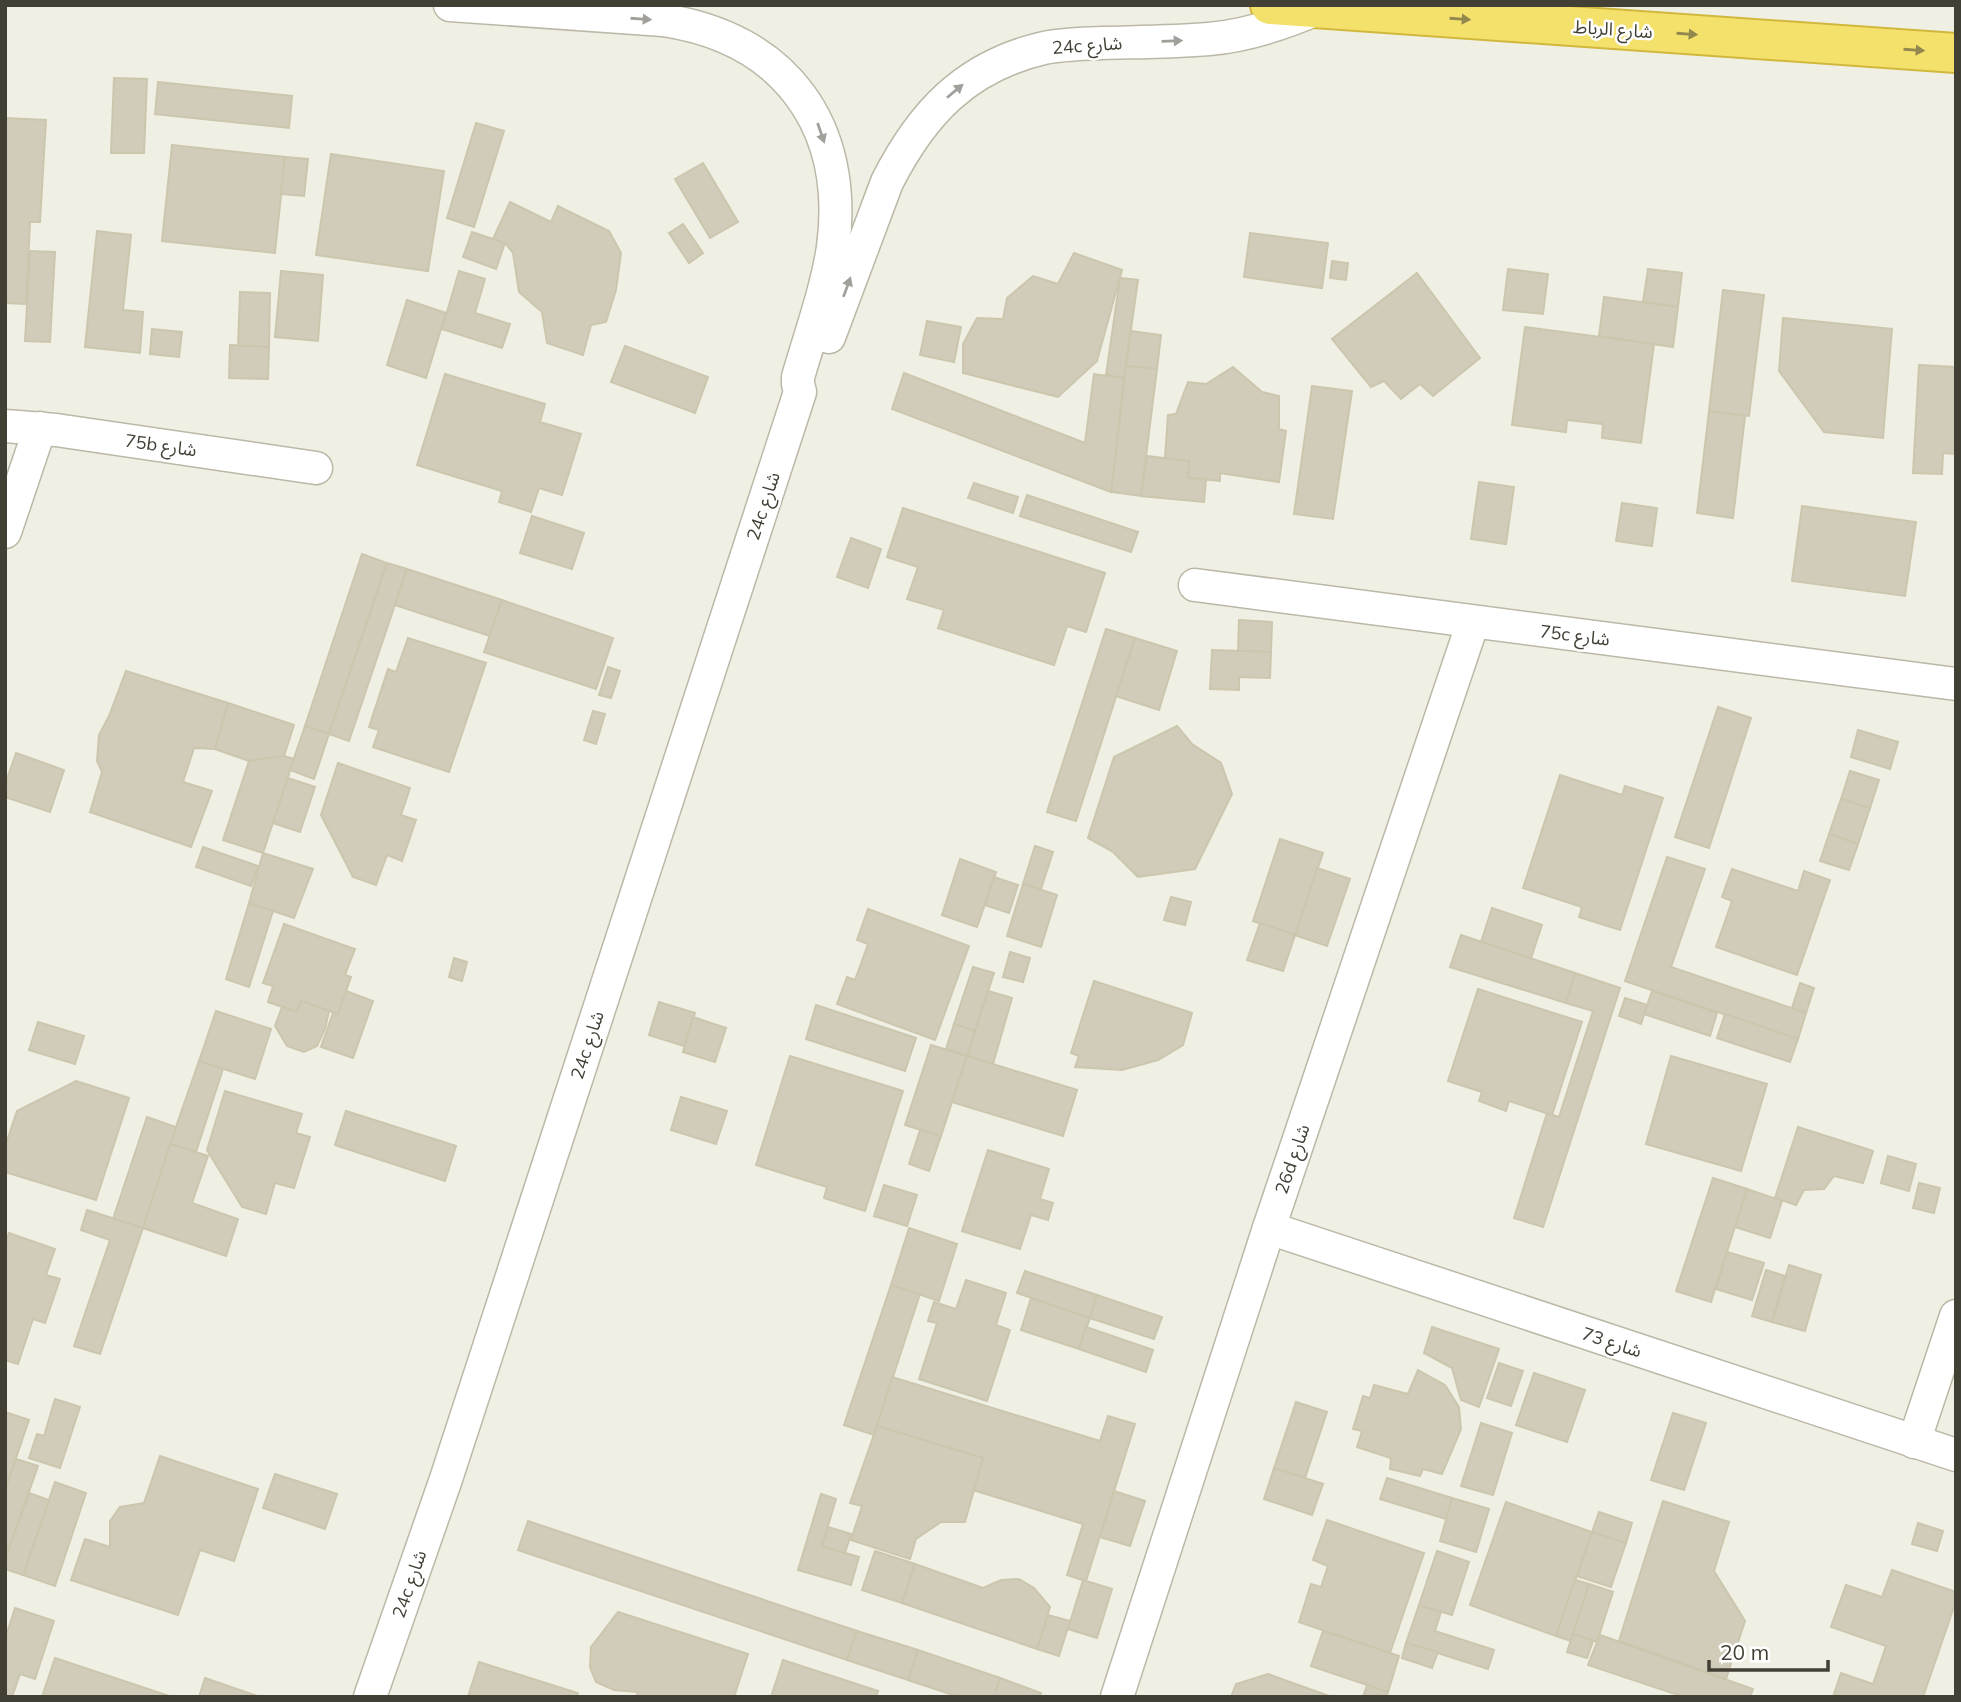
<svg xmlns="http://www.w3.org/2000/svg" width="1961" height="1702" font-family="Mulish,'Noto Sans Arabic',sans-serif">
<style>
.building{fill:#d1ccba;stroke:#cbc6ad;stroke-width:2}
.lines{fill:none;stroke-linecap:round;stroke-linejoin:round}
.minor-casing{stroke:#bbb8a7;stroke-width:35}
.motorway-casing{stroke:#d1b83d;stroke-width:42}
.minor{stroke:#fff;stroke-width:32}
.motorway{stroke:#f3e16c;stroke-width:38}
.oneway{fill:#a09f9a}
.oneway2{fill:#92884d}
.labels{text-anchor:middle;dominant-baseline:central;stroke-width:5;stroke-linejoin:round;paint-order:stroke}
.street-label{font-size:18px;fill:#423f34;stroke:#fff}
</style>
<rect width="100%" height="100%" fill="#f0efe3"/>
<!-- building -->
<g class="building">
<polygon points="114,78 147,79 144,153 111,153"/>
<polygon points="158,82 292,96 289,128 155,114"/>
<polygon points="5,118 46,120 40,222 30,222 26,304 5,303"/>
<polygon points="476,123 504,131 474,227 447,218"/>
<polygon points="172,145 285,157 275,253 162,241"/>
<polygon points="331,154 444,171 428,271 316,255"/>
<polygon points="285,157 308,159 304,196 281,194"/>
<polygon points="703,163 738,222 710,238 675,179"/>
<polygon points="510,202 551,222 558,206 609,231 621,253 616,290 606,322 591,325 583,355 547,343 542,312 519,292 513,253 505,243 493,239"/>
<polygon points="683,224 703,253 689,263 669,233"/>
<polygon points="97,231 131,235 123,310 143,312 140,353 85,347"/>
<polygon points="472,232 505,243 496,269 463,257"/>
<polygon points="1250,233 1328,243 1322,288 1244,277"/>
<polygon points="30,251 55,252 50,342 25,341"/>
<polygon points="1074,253 1122,270 1097,361 1058,397 963,373 963,344 977,318 1003,319 1007,298 1033,276 1058,284"/>
<polygon points="1332,261 1348,263 1346,280 1330,278"/>
<polygon points="1508,269 1548,274 1543,314 1503,310"/>
<polygon points="1648,269 1682,273 1678,307 1643,302"/>
<polygon points="281,271 323,275 318,341 275,337"/>
<polygon points="459,271 485,279 475,313 510,324 502,348 442,329"/>
<polygon points="1417,273 1480,358 1433,396 1420,384 1401,399 1384,381 1371,387 1332,339"/>
<polygon points="1120,278 1138,280 1124,378 1106,375"/>
<polygon points="1723,290 1764,295 1749,416 1709,411"/>
<polygon points="240,292 270,293 269,347 238,346"/>
<polygon points="1604,297 1678,307 1673,347 1599,336"/>
<polygon points="407,300 446,313 426,378 387,365"/>
<polygon points="1783,318 1892,329 1883,438 1824,432 1779,371"/>
<polygon points="927,321 961,327 954,362 920,355"/>
<polygon points="1525,327 1654,344 1641,443 1602,438 1603,424 1567,420 1566,432 1512,425"/>
<polygon points="152,329 182,332 179,357 150,354"/>
<polygon points="1131,331 1161,335 1157,369 1126,366"/>
<polygon points="230,345 269,347 268,379 229,378"/>
<polygon points="625,346 708,377 695,413 611,382"/>
<polygon points="1919,365 1956,367 1956,454 1943,453 1942,474 1913,473"/>
<polygon points="1126,366 1157,369 1141,496 1111,492"/>
<polygon points="1233,367 1262,392 1279,396 1279,429 1286,431 1279,482 1220,473 1220,481 1188,478 1189,461 1165,458 1168,415 1176,414 1188,382 1206,384"/>
<polygon points="904,373 1085,443 1094,374 1124,378 1111,492 892,409"/>
<polygon points="445,374 545,404 540,422 581,434 562,495 539,488 531,512 499,502 502,491 417,465"/>
<polygon points="1312,386 1352,391 1333,519 1294,514"/>
<polygon points="1709,411 1745,416 1733,518 1697,513"/>
<polygon points="1147,456 1189,461 1188,478 1206,479 1204,502 1141,496"/>
<polygon points="1479,482 1514,487 1506,544 1471,539"/>
<polygon points="974,483 1018,497 1013,513 968,498"/>
<polygon points="1027,495 1138,532 1131,552 1020,516"/>
<polygon points="1622,503 1657,508 1652,546 1616,541"/>
<polygon points="1802,506 1916,522 1905,596 1792,581"/>
<polygon points="903,508 1105,573 1086,632 1067,626 1054,665 938,628 944,610 907,599 918,567 887,557"/>
<polygon points="532,516 584,533 572,569 520,553"/>
<polygon points="851,538 881,549 868,588 837,577"/>
<polygon points="362,554 387,563 329,734 305,726"/>
<polygon points="387,563 407,569 349,741 329,734"/>
<polygon points="407,569 502,600 490,636 395,605"/>
<polygon points="502,600 613,638 596,689 484,652"/>
<polygon points="1239,620 1272,622 1271,652 1238,651"/>
<polygon points="1106,629 1135,638 1076,821 1047,812"/>
<polygon points="408,638 486,663 449,772 373,747 379,730 369,727 388,669 396,672"/>
<polygon points="1135,638 1177,651 1159,710 1116,696"/>
<polygon points="1212,650 1271,652 1270,678 1239,677 1239,690 1210,689"/>
<polygon points="608,667 620,671 611,698 599,695"/>
<polygon points="126,671 228,703 215,749 194,748 183,782 212,791 191,847 90,812 102,772 97,761 99,735 109,716"/>
<polygon points="228,703 294,725 284,756 249,761 215,749"/>
<polygon points="1718,707 1751,718 1709,848 1675,837"/>
<polygon points="593,711 605,714 596,744 584,740"/>
<polygon points="305,726 329,734 314,779 290,770"/>
<polygon points="1177,726 1192,744 1221,763 1232,794 1195,869 1138,877 1113,852 1088,838 1114,757"/>
<polygon points="1858,730 1898,742 1890,769 1851,757"/>
<polygon points="16,753 64,770 50,812 5,797 5,785"/>
<polygon points="284,756 294,759 263,853 223,840 249,761"/>
<polygon points="338,763 410,788 401,815 416,820 402,861 387,855 376,885 353,877 321,815"/>
<polygon points="1850,771 1879,780 1870,808 1841,799"/>
<polygon points="1560,775 1622,795 1625,786 1663,798 1620,930 1579,917 1582,907 1523,888"/>
<polygon points="288,778 315,787 300,832 273,823"/>
<polygon points="1841,799 1870,808 1858,844 1829,834"/>
<polygon points="1829,834 1858,844 1849,870 1820,861"/>
<polygon points="1280,839 1323,853 1295,935 1253,921"/>
<polygon points="1035,846 1053,852 1041,889 1023,884"/>
<polygon points="203,847 258,866 251,886 196,867"/>
<polygon points="263,853 313,869 294,918 249,903"/>
<polygon points="1667,857 1705,869 1671,967 1806,1013 1798,1039 1625,981"/>
<polygon points="960,859 996,872 977,927 942,915"/>
<polygon points="1317,868 1350,879 1327,946 1295,935"/>
<polygon points="1732,869 1798,891 1804,871 1830,880 1797,975 1716,947 1732,901 1722,897"/>
<polygon points="994,877 1018,885 1009,913 985,905"/>
<polygon points="1023,884 1057,895 1041,947 1007,936"/>
<polygon points="1171,897 1191,902 1185,925 1164,920"/>
<polygon points="249,903 273,911 249,987 226,979"/>
<polygon points="1492,908 1542,925 1531,958 1481,942"/>
<polygon points="868,909 969,946 935,1040 837,1004 847,977 855,980 868,944 857,940"/>
<polygon points="1260,923 1295,935 1283,971 1247,960"/>
<polygon points="284,924 355,949 345,975 351,977 338,1014 301,1001 297,1012 268,1002 273,986 263,983"/>
<polygon points="1461,935 1575,973 1566,1003 1450,967"/>
<polygon points="1010,952 1030,958 1023,982 1003,977"/>
<polygon points="454,958 467,962 462,981 449,977"/>
<polygon points="973,967 994,973 975,1031 954,1024"/>
<polygon points="1575,973 1620,988 1543,1227 1514,1218 1547,1113 1559,1117 1593,1011 1566,1003"/>
<polygon points="1094,981 1192,1013 1183,1045 1158,1060 1122,1070 1075,1067 1079,1056 1071,1053"/>
<polygon points="1800,983 1814,988 1806,1013 1792,1008"/>
<polygon points="1478,989 1582,1022 1552,1115 1509,1101 1506,1111 1479,1101 1482,1092 1448,1081"/>
<polygon points="346,991 373,1001 353,1058 321,1047 333,1013 338,1014"/>
<polygon points="988,991 1012,998 993,1064 967,1056"/>
<polygon points="1652,991 1717,1013 1710,1036 1644,1014"/>
<polygon points="1625,998 1647,1005 1641,1024 1619,1016"/>
<polygon points="301,1001 329,1011 325,1029 317,1046 304,1052 287,1046 275,1026 282,1007 297,1012"/>
<polygon points="659,1002 695,1013 684,1046 649,1035"/>
<polygon points="816,1005 916,1038 905,1071 806,1039"/>
<polygon points="216,1011 271,1029 255,1079 199,1061"/>
<polygon points="1725,1014 1798,1039 1790,1062 1717,1038"/>
<polygon points="693,1017 726,1028 715,1062 683,1052"/>
<polygon points="38,1022 84,1036 75,1064 29,1050"/>
<polygon points="954,1024 975,1031 967,1056 946,1049"/>
<polygon points="931,1045 967,1056 941,1136 905,1125"/>
<polygon points="790,1056 903,1091 865,1211 824,1198 827,1187 756,1165"/>
<polygon points="967,1056 1077,1090 1063,1136 952,1102"/>
<polygon points="1671,1056 1767,1084 1741,1171 1646,1144"/>
<polygon points="199,1061 223,1069 196,1152 170,1144"/>
<polygon points="76,1081 129,1098 96,1200 5,1172 5,1147 17,1111"/>
<polygon points="225,1091 302,1114 296,1133 310,1137 294,1188 275,1183 266,1214 242,1207 207,1150"/>
<polygon points="681,1097 727,1111 716,1144 671,1130"/>
<polygon points="346,1111 456,1146 445,1181 335,1145"/>
<polygon points="147,1117 176,1127 143,1228 113,1219"/>
<polygon points="1798,1127 1873,1151 1863,1183 1834,1176 1824,1189 1804,1190 1796,1205 1775,1198"/>
<polygon points="920,1130 941,1136 929,1171 909,1164"/>
<polygon points="170,1144 208,1156 192,1203 238,1219 226,1256 143,1228"/>
<polygon points="988,1150 1049,1169 1040,1199 1053,1203 1048,1220 1031,1215 1020,1249 962,1231"/>
<polygon points="1888,1156 1916,1164 1909,1191 1881,1183"/>
<polygon points="1713,1178 1747,1189 1711,1302 1676,1291"/>
<polygon points="1919,1183 1940,1188 1934,1213 1913,1208"/>
<polygon points="884,1185 917,1195 907,1226 874,1216"/>
<polygon points="1747,1189 1782,1201 1770,1238 1735,1227"/>
<polygon points="87,1210 143,1228 100,1354 74,1346 110,1240 81,1230"/>
<polygon points="909,1228 957,1244 939,1301 891,1285"/>
<polygon points="9,1233 55,1249 46,1275 60,1279 45,1323 33,1319 18,1364 5,1360 5,1243"/>
<polygon points="1727,1252 1764,1263 1752,1300 1716,1289"/>
<polygon points="1789,1265 1821,1275 1805,1331 1772,1322"/>
<polygon points="1766,1270 1785,1276 1772,1322 1752,1316"/>
<polygon points="1025,1271 1097,1295 1090,1318 1017,1293"/>
<polygon points="966,1280 1006,1293 996,1325 1010,1330 987,1401 919,1379 937,1323 928,1321 934,1302 956,1309"/>
<polygon points="891,1285 920,1294 874,1435 844,1425"/>
<polygon points="1097,1295 1162,1317 1154,1339 1090,1318"/>
<polygon points="1031,1298 1090,1318 1079,1349 1021,1330"/>
<polygon points="1086,1327 1153,1350 1146,1372 1079,1349"/>
<polygon points="1432,1327 1499,1349 1479,1407 1461,1400 1452,1368 1424,1353"/>
<polygon points="1499,1363 1523,1371 1511,1406 1487,1398"/>
<polygon points="1418,1370 1445,1385 1459,1407 1461,1429 1442,1474 1423,1469 1420,1476 1390,1469 1391,1458 1357,1447 1362,1431 1353,1429 1363,1396 1370,1398 1374,1385 1408,1394"/>
<polygon points="1534,1373 1585,1390 1567,1442 1516,1425"/>
<polygon points="892,1377 1100,1441 1108,1416 1135,1424 1086,1581 1067,1575 1083,1524 973,1490 983,1458 877,1426"/>
<polygon points="55,1399 80,1407 60,1468 29,1458 37,1434 44,1436"/>
<polygon points="1296,1402 1327,1412 1305,1478 1274,1468"/>
<polygon points="5,1412 29,1420 5,1490"/>
<polygon points="1673,1413 1706,1423 1684,1490 1651,1480"/>
<polygon points="1481,1423 1512,1433 1493,1495 1461,1486"/>
<polygon points="877,1426 983,1458 965,1522 941,1522 916,1539 910,1559 851,1540 862,1506 850,1503"/>
<polygon points="160,1456 258,1489 234,1561 200,1550 178,1615 71,1580 85,1539 110,1547 110,1521 120,1507 144,1503"/>
<polygon points="16,1459 38,1466 5,1560 5,1490"/>
<polygon points="1274,1468 1323,1484 1312,1515 1264,1499"/>
<polygon points="275,1474 337,1494 325,1529 263,1508"/>
<polygon points="1387,1478 1452,1498 1446,1519 1380,1499"/>
<polygon points="55,1482 86,1493 55,1586 23,1575"/>
<polygon points="1114,1491 1145,1501 1130,1546 1100,1537"/>
<polygon points="29,1493 49,1500 23,1575 5,1569 5,1560"/>
<polygon points="821,1494 836,1499 822,1546 859,1557 851,1585 798,1570"/>
<polygon points="1452,1498 1489,1509 1476,1552 1440,1541"/>
<polygon points="1663,1501 1729,1522 1714,1571 1745,1621 1726,1679 1619,1641"/>
<polygon points="1506,1502 1592,1532 1556,1636 1470,1605"/>
<polygon points="1599,1512 1632,1523 1626,1543 1592,1532"/>
<polygon points="1327,1520 1424,1553 1390,1653 1299,1622 1311,1584 1321,1587 1328,1566 1313,1560"/>
<polygon points="528,1521 857,1631 847,1660 518,1550"/>
<polygon points="1918,1523 1943,1531 1937,1551 1912,1544"/>
<polygon points="828,1527 851,1534 845,1553 822,1546"/>
<polygon points="1592,1532 1626,1543 1611,1587 1577,1576"/>
<polygon points="875,1551 915,1564 902,1603 862,1590"/>
<polygon points="1437,1551 1469,1562 1452,1615 1419,1605"/>
<polygon points="915,1564 983,1588 1001,1580 1019,1579 1034,1588 1050,1607 1037,1649 902,1603"/>
<polygon points="1892,1570 1956,1592 1956,1601 1923,1697 1833,1697 1841,1673 1873,1684 1886,1646 1831,1627 1846,1585 1882,1597"/>
<polygon points="1083,1580 1112,1589 1097,1638 1068,1629"/>
<polygon points="1575,1580 1589,1584 1571,1641 1556,1636"/>
<polygon points="1589,1584 1613,1592 1597,1642 1573,1634"/>
<polygon points="1419,1605 1441,1612 1435,1631 1494,1650 1488,1669 1406,1643"/>
<polygon points="15,1608 54,1621 35,1679 20,1674 12,1697 5,1697 5,1639"/>
<polygon points="618,1612 748,1654 734,1697 636,1697 638,1692 614,1690 596,1682 590,1667 591,1647"/>
<polygon points="1048,1615 1070,1621 1059,1656 1037,1649"/>
<polygon points="857,1631 918,1650 908,1680 847,1660"/>
<polygon points="1323,1631 1399,1656 1388,1692 1311,1666"/>
<polygon points="1573,1634 1593,1641 1587,1658 1567,1652"/>
<polygon points="1600,1635 1753,1689 1750,1697 1684,1697 1588,1665"/>
<polygon points="1406,1643 1438,1652 1432,1668 1402,1658"/>
<polygon points="918,1650 1000,1678 994,1697 959,1697 908,1680"/>
<polygon points="55,1658 172,1697 42,1697"/>
<polygon points="783,1660 878,1691 876,1697 771,1697"/>
<polygon points="479,1662 578,1693 576,1697 468,1697"/>
<polygon points="1268,1674 1332,1697 1231,1697 1236,1684"/>
<polygon points="205,1678 260,1697 199,1697"/>
<polygon points="1000,1678 1041,1693 1039,1697 994,1697"/>
<polygon points="1367,1685 1388,1692 1386,1697 1363,1697"/>
</g>
<g class="lines">
<defs>
<g id="minor">
<path d="M 829,337 L 887,182 C 922,113 966,66 1044,48 C 1063,44 1083,44 1102,43 C 1138,42 1174,42 1209,39 C 1247,36 1282,24 1317,9"/>
<polyline points="5,426 56,430 316,468"/>
<polyline points="5,532 40,428"/>
<polyline points="1195,585 1956,684"/>
<polyline points="1269,1228 1956,1455"/>
<polyline points="1914,1442 1956,1316"/>
<path d="M 370,1697 L 446,1479 L 800,392 L 798,384 L 798,377 C 810,336 827,288 833,247 C 849,126 785,38 663,20 L 450,5"/>
<polyline points="1117,1697 1269,1228 1473,622"/>
</g>
<polyline id="motorway" points="1270,5 1956,53"/>
</defs>
<!-- minor casing -->
<use href="#minor" class="minor-casing"/>
<!-- motorway casing -->
<use href="#motorway" class="motorway-casing"/>
<!-- minor -->
<use href="#minor" class="minor"/>
<!-- motorway -->
<use href="#motorway" class="motorway"/>
</g>
<!-- one-way arrows -->
<defs><path id="oneway-solid" d="M-6-.8H1V-3.2L6.5 0L1 3.2V.8H-6Z" transform="scale(1.75)"/></defs>
<g class="oneway">
<use href="#oneway-solid" transform="translate(641 19) rotate(4)"/>
<use href="#oneway-solid" transform="translate(1172 41) rotate(-2)"/>
<use href="#oneway-solid" transform="translate(955 91) rotate(-40)"/>
<use href="#oneway-solid" transform="translate(821 133) rotate(71)"/>
<use href="#oneway-solid" transform="translate(847 287) rotate(-70)"/>
</g>
<g class="oneway2">
<use href="#oneway-solid" transform="translate(1460 19) rotate(4)"/>
<use href="#oneway-solid" transform="translate(1687 34) rotate(4)"/>
<use href="#oneway-solid" transform="translate(1914 50) rotate(4)"/>
</g>
<g class="labels">
<!-- street labels -->
<g class="street-label">
<text transform="translate(1613 29) rotate(4)">شارع الرباط</text>
<text transform="translate(1087 45) rotate(-4)">24c شارع</text>
<text transform="translate(161 445) rotate(8)">75b شارع</text>
<text transform="translate(763 506) rotate(-72)">24c شارع</text>
<text transform="translate(1575 635) rotate(7)">75c شارع</text>
<text transform="translate(587 1045) rotate(-72)">24c شارع</text>
<text transform="translate(1292 1159) rotate(-71)">26d شارع</text>
<text transform="translate(1612 1342) rotate(18)">شارع 73</text>
<text transform="translate(409 1584) rotate(-71)">24c شارع</text>
</g>
</g>
<!-- border -->
<rect width="1961" height="1702" fill="none" stroke="#423f34" stroke-width="14"/>
<!-- scale -->
<path d="M1709 1660v10h119v-10" fill="none" stroke="#423f34" stroke-width="3.5"/>
<text x="1720" y="1660" font-size="21" fill="#423f34" stroke="#ffffff" stroke-width="5" paint-order="stroke">20 m</text>
</svg>
